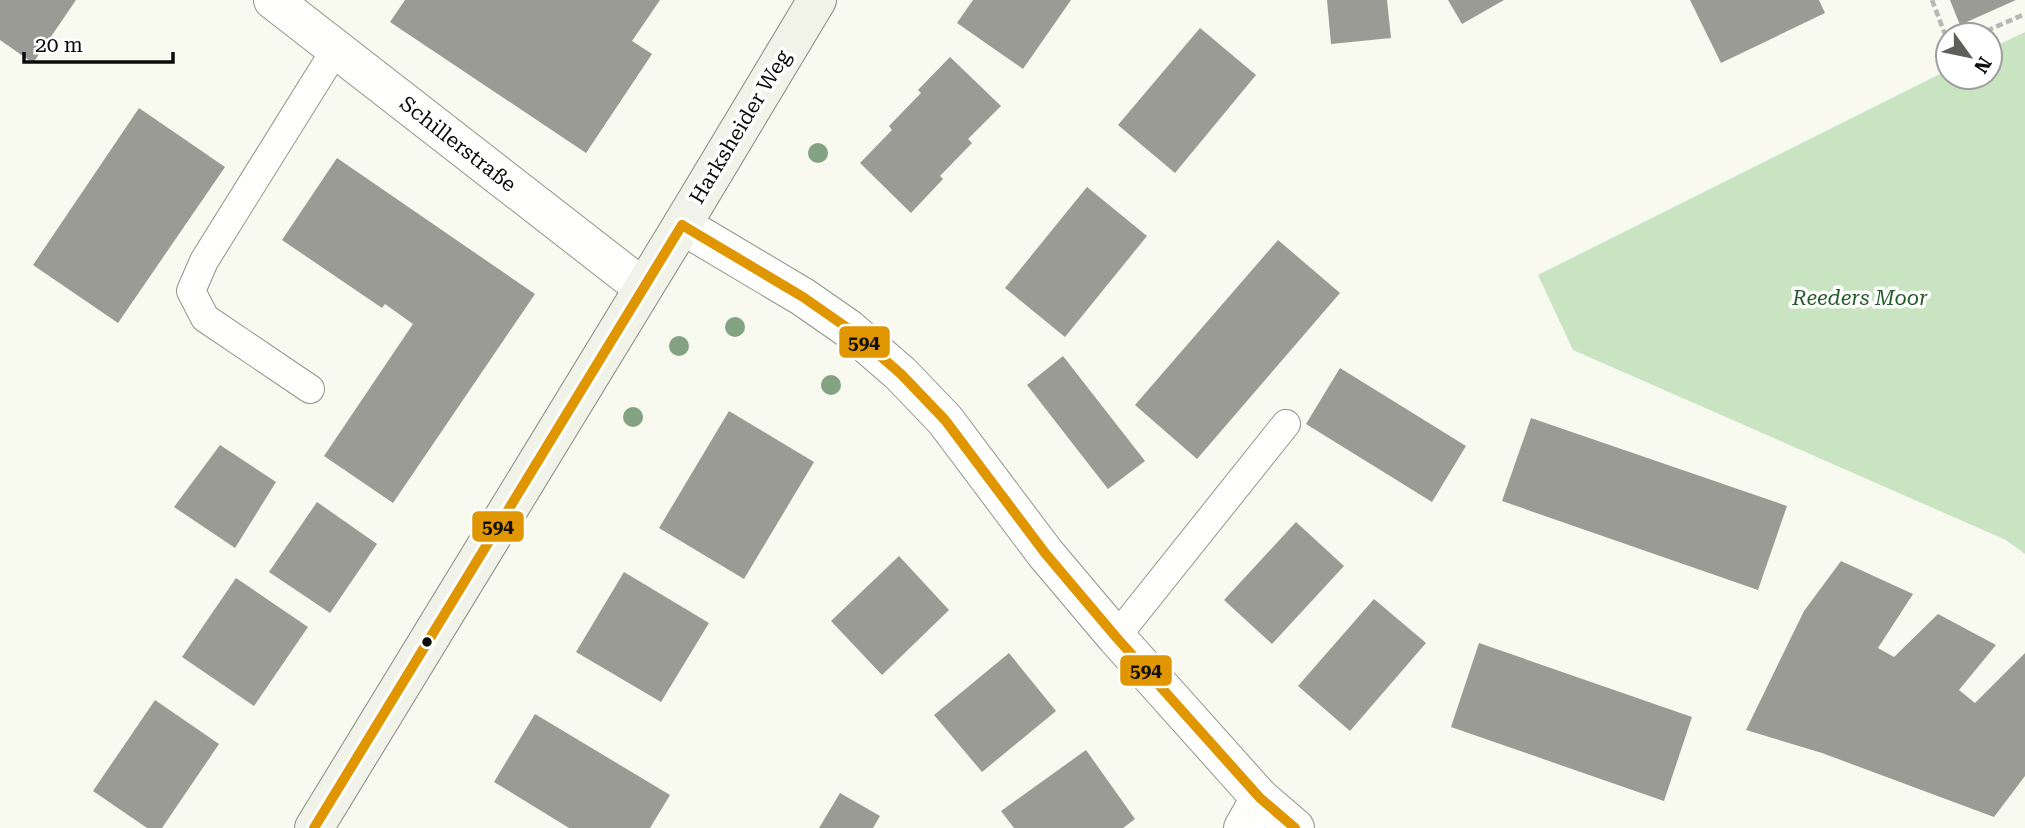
<svg xmlns="http://www.w3.org/2000/svg" width="2025" height="828" font-family="'Roboto Serif',serif">
<style>
.forest{fill:#c9e4c0}
.building{fill:#9b9b95}
.lines{fill:none;stroke-linecap:round;stroke-linejoin:round}
.lane-casing{stroke:#92928e;stroke-width:30}
.street-casing{stroke:#92928e;stroke-width:40}
.secondary-casing{stroke:#888984;stroke-width:40}
.path{stroke:#b7b7b5;stroke-width:4.5;stroke-dasharray:7 3.5;stroke-linecap:butt}
.lane{stroke:#fefefd;stroke-width:28}
.street{stroke:#fefefd;stroke-width:38}
.secondary{stroke:#f1f3e8;stroke-width:38}
.bus-1-casing{stroke:#fff;stroke-width:16}
.bus-1{stroke:#df9601;stroke-width:10}
.tree{fill:#83a281}
.bus-dot{fill:#0b0b0b;stroke:#fff;stroke-width:2.5}
.labels{text-anchor:middle;dominant-baseline:central;stroke-width:7;stroke-linejoin:round;paint-order:stroke}
.street-label{font-size:21px;fill:#0b0b0b;stroke:#fff}
.park-label{font-size:21px;font-style:italic;fill:#235b27;stroke:#fff}
.line-badge{stroke:#fff;stroke-width:2.5}
.pale-badge-label{font-size:19px;text-anchor:middle;font-weight:bold;fill:#111}
</style>
<rect width="100%" height="100%" fill="#f8f9ef"/>
<!-- forest -->
<polygon class="forest" points="2025,32 2025,554 2006,540 1573,350 1538,275 1948,70 1948,77 1990,77 1990,49"/>
<!-- building -->
<g class="building">
<polygon points="0,0 76,0 33,63 0,40"/>
<polygon points="405,0 660,0 632,41 652,54 586,153 390,22"/>
<polygon points="973,0 1071,0 1023,69 957,23"/>
<polygon points="1327,0 1387,0 1391,38 1331,44"/>
<polygon points="1448,0 1504,0 1462,24"/>
<polygon points="1690,0 1819,0 1825,13 1721,63"/>
<polygon points="1950,0 2016,0 1960,25"/>
<polygon points="1200,28 1256,75 1175,173 1118,125"/>
<polygon points="950,57 1001,106 968,139 972,143 940,176 943,179 911,213 860,163 892,130 889,126 921,93 918,90"/>
<polygon points="139,108 225,167 118,323 33,265"/>
<polygon points="337,158 535,294 393,503 324,456 413,324 385,304 382,308 282,240"/>
<polygon points="1087,187 1147,236 1065,337 1005,288"/>
<polygon points="1278,240 1340,293 1197,459 1135,405"/>
<polygon points="1063,356 1145,461 1108,489 1027,385"/>
<polygon points="1340,368 1466,446 1432,502 1306,424"/>
<polygon points="729,411 814,462 744,579 659,528"/>
<polygon points="1531,418 1787,506 1758,590 1502,501"/>
<polygon points="220,445 276,482 235,548 174,507"/>
<polygon points="317,502 377,544 330,613 269,572"/>
<polygon points="1296,522 1344,566 1272,644 1224,600"/>
<polygon points="899,556 949,610 882,675 831,621"/>
<polygon points="1841,561 1913,594 1878,648 1894,657 1938,614 1996,645 1959,690 1975,703 2025,653 2025,776 1994,817 1822,753 1746,730 1804,611"/>
<polygon points="624,572 709,623 661,702 576,652"/>
<polygon points="236,578 308,627 254,706 182,657"/>
<polygon points="1374,599 1426,643 1350,731 1298,686"/>
<polygon points="1479,643 1692,717 1664,801 1451,727"/>
<polygon points="1009,653 1056,711 982,772 934,715"/>
<polygon points="155,700 219,744 162,828 147,828 93,791"/>
<polygon points="535,714 670,795 650,828 569,828 494,782"/>
<polygon points="1086,750 1135,819 1123,828 1014,828 1001,811"/>
<polygon points="840,793 880,816 873,828 819,828"/>
</g>
<g class="lines">
<defs>
<g id="lane">
<polyline points="310,389 205,318 191,291 204,261 336,49"/>
<polyline points="1116,637 1286,424"/>
</g>
<g id="street">
<polyline points="273,0 642,287"/>
<polyline points="682,225 803,297 849,329 901,374 945,420 1045,553 1116,637 1260,798 1295,828"/>
<polyline points="1243,828 1260,798"/>
</g>
<polyline id="secondary" points="314,828 682,225 817,0"/>
</defs>
<!-- lane casing -->
<use href="#lane" class="lane-casing"/>
<!-- street casing -->
<use href="#street" class="street-casing"/>
<!-- secondary casing -->
<use href="#secondary" class="secondary-casing"/>
<!-- path -->
<g class="path">
<polyline points="1932,0 1948,42"/>
<polyline points="1977,35 2025,14"/>
</g>
<!-- lane -->
<use href="#lane" class="lane"/>
<!-- street -->
<use href="#street" class="street"/>
<!-- secondary -->
<use href="#secondary" class="secondary"/>
<defs>
<g id="bus-1">
<polyline points="682,225 803,297 849,329 901,374 945,420 1045,553 1116,637 1260,798 1295,828"/>
<polyline points="314,828 682,225"/>
</g>
</defs>
<!-- bus-1 casing -->
<use href="#bus-1" class="bus-1-casing"/>
<!-- bus-1 -->
<use href="#bus-1" class="bus-1"/>
</g>
<!-- trees -->
<g class="tree">
<circle cx="818" cy="153" r="10"/>
<circle cx="735" cy="327" r="10"/>
<circle cx="679" cy="346" r="10"/>
<circle cx="831" cy="385" r="10"/>
<circle cx="633" cy="417" r="10"/>
</g>
<!-- markers -->
<circle class="bus-dot" cx="427" cy="642" r="6"/>
<g class="labels">
<!-- street labels -->
<g class="street-label">
<text transform="translate(740 127) rotate(-59)">Harksheider Weg</text>
<text transform="translate(458 144) rotate(38)">Schillerstraße</text>
</g>
<!-- park labels -->
<g class="park-label">
<text x="1860" y="298">Reeders Moor</text>
</g>
</g>
<g class="line-badge">
<rect x="838" y="325" width="53" height="34" rx="7" fill="#df9601"/>
<rect x="471" y="510" width="54" height="33" rx="7" fill="#df9601"/>
<rect x="1119" y="654" width="54" height="33" rx="7" fill="#df9601"/>
</g>
<g class="pale-badge-label">
<text x="864" y="349">594</text>
<text x="498" y="533">594</text>
<text x="1146" y="677">594</text>
</g>
<!-- north arrow -->
<g transform="translate(1969 56) rotate(123)"><circle r="33" fill="#ffffff" stroke="#9d9d9d" stroke-width="2"/>
<path d="M0-5L12 26L0 18L-12 26Z" fill="#5e5e5b"/>
<text y="-10" font-size="19" font-weight="bold" text-anchor="middle" fill="#0b0b0b">N</text>
</g>
<!-- scale -->
<path d="M24 52v10h149v-10" fill="none" stroke="#0b0b0b" stroke-width="3.5"/>
<text x="35" y="52" font-size="21" fill="#0b0b0b" stroke="#ffffff" stroke-width="5" paint-order="stroke">20 m</text>
</svg>
